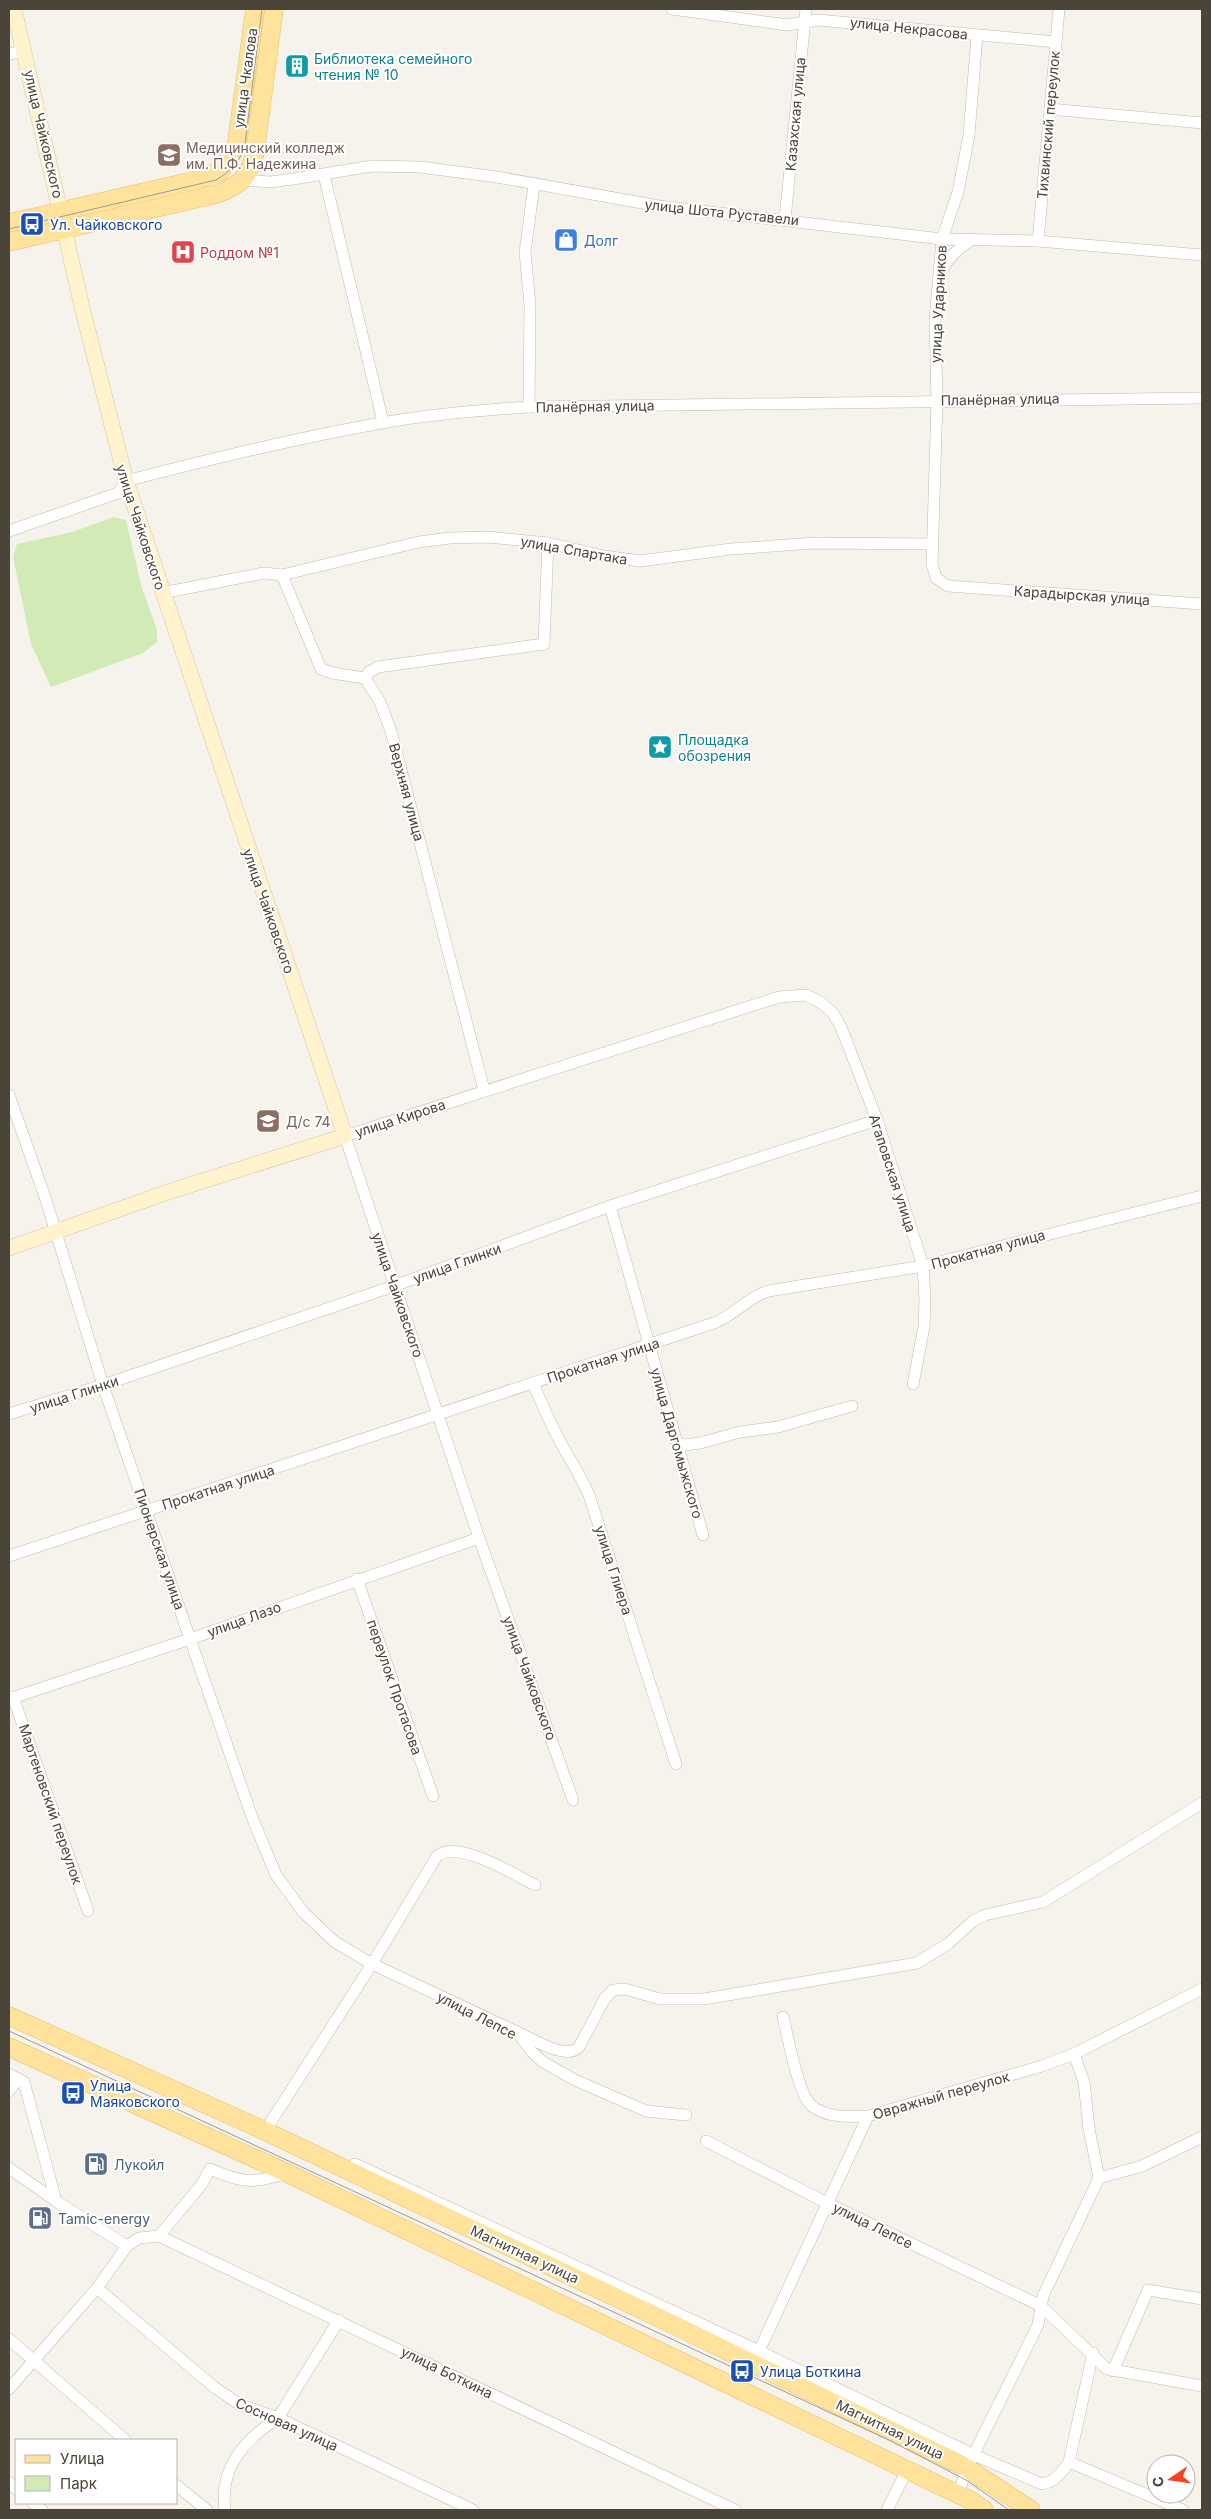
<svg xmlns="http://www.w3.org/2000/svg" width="1211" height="2519" font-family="Inter,sans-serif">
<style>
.green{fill:#d2eab5}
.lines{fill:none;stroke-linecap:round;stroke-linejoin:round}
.street-casing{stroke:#c2bbae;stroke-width:12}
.secondary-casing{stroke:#d6c79b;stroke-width:16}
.primary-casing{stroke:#e6c16a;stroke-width:19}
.street{stroke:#fff;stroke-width:11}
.secondary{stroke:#fff3cd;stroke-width:15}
.primary{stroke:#ffe39c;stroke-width:18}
.tram{stroke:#9a9a9a;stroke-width:1}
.labels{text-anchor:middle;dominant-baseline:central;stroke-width:4;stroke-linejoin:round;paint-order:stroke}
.street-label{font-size:14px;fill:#4b4439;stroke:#fff}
.culture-label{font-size:14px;fill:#0d838f;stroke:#fff;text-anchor:start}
.education-label{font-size:14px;fill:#785e54;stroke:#fff;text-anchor:start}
.transit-label{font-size:14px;fill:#164399;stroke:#fff;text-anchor:start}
.shop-label{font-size:14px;fill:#366cbe;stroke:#fff;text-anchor:start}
.health-label{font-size:14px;fill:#be3a42;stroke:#fff;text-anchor:start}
.service-label{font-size:14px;fill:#4e5e75;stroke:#fff;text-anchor:start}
</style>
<rect width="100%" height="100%" fill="#f6f3ec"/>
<!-- green -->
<polygon class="green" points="114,517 126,520 141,585 157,630 157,642 143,653 51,687 31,644 13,557 17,544 72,532"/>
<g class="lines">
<defs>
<g id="street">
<polyline points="672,9 787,25 818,20 1056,42"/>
<polyline points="977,35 969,135 958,192 942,239 935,320 937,400 932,564 936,578 948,586 1202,604"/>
<polyline points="9,54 24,51"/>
<polyline points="1050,109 1202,123"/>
<polyline points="324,175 383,422"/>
<polyline points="244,180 270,182 293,179 372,166 420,167 497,177 659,206 942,239 1038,241 1202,255"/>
<polyline points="785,219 806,9"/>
<polyline points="1038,241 1059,9"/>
<path d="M 941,272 C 949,257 958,248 973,239"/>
<polyline points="529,407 530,305 525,252 534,185"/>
<path d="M 9,531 L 118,493 L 126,481 C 210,459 296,438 382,423 C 430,414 480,410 529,407 L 1202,398"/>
<polyline points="282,575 321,669 332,673 365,678"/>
<polyline points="162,593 264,573 282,575 419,542 450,538 488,537 548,543 604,556 640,561 731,549 815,543 932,544"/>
<polyline points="484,1090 391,731 380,702 365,678 369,672 378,667 544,644 548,543"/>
<polyline points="9,1095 46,1200 103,1385 190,1639 252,1817 276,1875 304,1913 335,1942 372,1964 517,2032 532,2052 543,2062 575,2080 646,2111 686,2115"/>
<polyline points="610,1206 703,1535"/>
<path d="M 533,1383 C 542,1404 551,1426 563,1447 C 572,1463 582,1478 589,1495 L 676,1764"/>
<polyline points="9,1414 103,1385 394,1286 610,1206 877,1120"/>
<polyline points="676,1442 685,1445 700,1443 740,1432 778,1427 852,1406"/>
<path d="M 9,1556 L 714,1323 C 735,1315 747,1298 768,1291 L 923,1266 L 1202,1196"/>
<polyline points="357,1579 433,1796"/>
<polyline points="13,1697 88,1911"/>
<polyline points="9,1699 190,1639 479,1538"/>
<polyline points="573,1800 479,1538 345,1136 779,997 806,995 820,1002 832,1012 841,1027 877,1120 923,1266 925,1300 924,1327 913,1384"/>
<path d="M 783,2017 C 788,2036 798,2095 812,2106 C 827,2118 849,2117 868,2116 L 1042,2066 L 1074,2054 L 1202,1989"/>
<path d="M 519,2033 C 533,2039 567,2061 579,2047 L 605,1998 L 613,1990 L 625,1989 L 660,1999 L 704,1999 L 917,1963 L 949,1943 L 973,1921 L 985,1915 L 1043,1902 L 1202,1803"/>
<polyline points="9,2074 24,2082 56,2201"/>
<polyline points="9,2091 18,2080"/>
<path d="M 265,2131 L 372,1964 L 437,1856 C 458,1839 513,1874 535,1885"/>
<polyline points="706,2141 827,2203 1041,2306 1107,2369 1202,2386"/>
<polyline points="355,2164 759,2351 868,2116"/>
<polyline points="9,2168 56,2201 127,2246"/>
<polyline points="1099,2178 1142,2166 1202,2137"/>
<polyline points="159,2236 735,2510"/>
<polyline points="97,2288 214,2387 239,2404 278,2418 473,2510"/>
<polyline points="9,2339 125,2440"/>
<path d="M 753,2355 L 759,2351 L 974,2455 L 1042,2484 C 1055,2482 1062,2472 1069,2462 L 1093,2353"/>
<polyline points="1113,2371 1148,2290 1202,2299"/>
<path d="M 9,2389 L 97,2288 L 127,2246 L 139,2238 L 159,2236 L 202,2184 L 210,2169 C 242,2183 253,2184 287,2173"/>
<polyline points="1069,2462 1183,2510"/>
<polyline points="9,2482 16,2489"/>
<polyline points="176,2485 207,2510"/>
<polyline points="958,2494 967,2468 1038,2325 1043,2296 1099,2178 1089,2129 1084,2082 1074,2054"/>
<polyline points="33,2503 42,2510"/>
<path d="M 225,2510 C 219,2468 244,2440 278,2418 L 339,2320"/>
<polyline points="887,2510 907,2470"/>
</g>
<polyline id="secondary" points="9,1248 174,1190 345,1136 126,481 82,307 14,9"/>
<g id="primary">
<polyline points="9,223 197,180 220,171 236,148 255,9"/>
<path d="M 9,242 L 217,194 C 241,184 248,179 255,153 L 274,9"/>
<polyline points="9,2016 265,2131 672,2324 967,2468 1031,2510"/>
<polyline points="9,2047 287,2173 970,2500 984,2510"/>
</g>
</defs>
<!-- street casing -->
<use href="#street" class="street-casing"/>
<!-- secondary casing -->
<use href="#secondary" class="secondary-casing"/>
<!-- primary casing -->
<use href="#primary" class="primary-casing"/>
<!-- street -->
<use href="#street" class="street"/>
<!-- secondary -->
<use href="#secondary" class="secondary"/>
<!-- primary -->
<use href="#primary" class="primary"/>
<!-- tram -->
<g class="tram">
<path d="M 9,229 L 216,180 C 231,171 240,162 245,144 L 262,9"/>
<polyline points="9,2031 891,2441 966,2480 1009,2510"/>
</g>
</g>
<!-- icons -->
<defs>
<symbol id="building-square" viewBox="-11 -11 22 22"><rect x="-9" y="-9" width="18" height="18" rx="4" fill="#0f9aa8" stroke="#fff"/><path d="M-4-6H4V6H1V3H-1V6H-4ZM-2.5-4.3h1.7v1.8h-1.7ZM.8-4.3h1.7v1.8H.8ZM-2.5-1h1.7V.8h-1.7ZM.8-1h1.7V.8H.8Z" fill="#fff"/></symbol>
<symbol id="university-square" viewBox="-11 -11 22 22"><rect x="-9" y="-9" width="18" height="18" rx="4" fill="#8d6e63" stroke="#fff"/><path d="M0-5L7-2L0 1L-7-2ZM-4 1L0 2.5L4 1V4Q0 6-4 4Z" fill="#fff"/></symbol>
<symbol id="bus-square" viewBox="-11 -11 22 22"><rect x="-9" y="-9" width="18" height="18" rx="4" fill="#1a4fb4" stroke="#fff"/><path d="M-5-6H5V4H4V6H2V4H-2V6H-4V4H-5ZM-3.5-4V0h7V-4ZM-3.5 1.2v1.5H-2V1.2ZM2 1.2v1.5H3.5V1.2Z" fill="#fff"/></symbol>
<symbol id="shop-square" viewBox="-11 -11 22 22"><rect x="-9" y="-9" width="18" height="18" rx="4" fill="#3f7fe0" stroke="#fff"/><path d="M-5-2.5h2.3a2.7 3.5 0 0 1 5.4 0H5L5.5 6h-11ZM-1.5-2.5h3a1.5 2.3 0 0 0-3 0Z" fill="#fff"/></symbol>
<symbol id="hospital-square" viewBox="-11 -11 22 22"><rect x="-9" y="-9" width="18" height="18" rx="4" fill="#e0444e" stroke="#fff"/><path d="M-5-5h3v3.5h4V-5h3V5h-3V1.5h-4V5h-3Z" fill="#fff"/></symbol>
<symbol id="sight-square" viewBox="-11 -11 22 22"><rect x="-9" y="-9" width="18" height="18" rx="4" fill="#0f9aa8" stroke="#fff"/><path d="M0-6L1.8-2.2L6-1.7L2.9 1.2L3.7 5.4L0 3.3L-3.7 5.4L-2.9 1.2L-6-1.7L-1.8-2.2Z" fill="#fff"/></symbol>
<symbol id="school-square" viewBox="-11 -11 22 22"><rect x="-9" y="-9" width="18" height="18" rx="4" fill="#8d6e63" stroke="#fff"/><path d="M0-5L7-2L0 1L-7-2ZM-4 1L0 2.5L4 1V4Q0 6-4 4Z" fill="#fff"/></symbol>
<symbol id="fuel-square" viewBox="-11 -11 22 22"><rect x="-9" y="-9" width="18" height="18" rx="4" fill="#5c6f8a" stroke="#fff"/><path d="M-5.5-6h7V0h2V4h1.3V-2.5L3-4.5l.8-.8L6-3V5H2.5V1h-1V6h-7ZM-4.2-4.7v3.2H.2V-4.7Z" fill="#fff"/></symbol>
</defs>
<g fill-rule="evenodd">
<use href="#building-square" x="283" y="52" width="28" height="28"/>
<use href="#university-square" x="155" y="141" width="28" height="28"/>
<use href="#bus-square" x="18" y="210" width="28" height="28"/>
<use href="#shop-square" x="552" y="226" width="28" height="28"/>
<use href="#hospital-square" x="169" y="238" width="28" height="28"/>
<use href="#sight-square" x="646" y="733" width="28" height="28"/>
<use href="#school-square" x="254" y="1107" width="28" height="28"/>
<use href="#bus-square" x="59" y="2079" width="28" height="28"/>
<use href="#fuel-square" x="82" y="2150" width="28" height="28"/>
<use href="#fuel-square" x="26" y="2204" width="28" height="28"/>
<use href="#bus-square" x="728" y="2357" width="28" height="28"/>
</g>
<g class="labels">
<!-- street labels -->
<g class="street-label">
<text transform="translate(909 28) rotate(6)">улица Некрасова</text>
<text transform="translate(245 78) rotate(-82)">улица Чкалова</text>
<text transform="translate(795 114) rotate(-85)">Казахская улица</text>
<text transform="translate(1048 125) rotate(-85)">Тихвинский переулок</text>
<text transform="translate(44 134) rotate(77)">улица Чайковского</text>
<text transform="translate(722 212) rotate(6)">улица Шота Руставели</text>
<text transform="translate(938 304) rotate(-87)">улица Ударников</text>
<text transform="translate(1000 399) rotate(-1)">Планёрная улица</text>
<text transform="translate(595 406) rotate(-1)">Планёрная улица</text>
<text transform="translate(141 527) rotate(72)">улица Чайковского</text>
<text transform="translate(574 550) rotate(10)">улица Спартака</text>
<text transform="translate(1082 595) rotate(4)">Карадырская улица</text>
<text transform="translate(407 792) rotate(75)">Верхняя улица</text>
<text transform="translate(269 911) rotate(71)">улица Чайковского</text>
<text transform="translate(400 1118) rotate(-18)">улица Кирова</text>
<text transform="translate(893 1173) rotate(72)">Агаповская улица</text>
<text transform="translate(988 1249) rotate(-15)">Прокатная улица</text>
<text transform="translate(457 1263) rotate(-20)">улица Глинки</text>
<text transform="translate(398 1295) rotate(71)">улица Чайковского</text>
<text transform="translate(603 1360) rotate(-18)">Прокатная улица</text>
<text transform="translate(74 1394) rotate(-18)">улица Глинки</text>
<text transform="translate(677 1443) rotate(74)">улица Даргомыжского</text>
<text transform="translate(218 1487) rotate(-18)">Прокатная улица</text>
<text transform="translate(160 1549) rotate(71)">Пионерская улица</text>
<text transform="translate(614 1570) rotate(72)">улица Глиера</text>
<text transform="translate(244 1619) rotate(-20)">улица Лазо</text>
<text transform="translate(530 1678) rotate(70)">улица Чайковского</text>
<text transform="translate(395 1687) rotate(71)">переулок Протасова</text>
<text transform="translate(51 1804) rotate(71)">Мартеновский переулок</text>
<text transform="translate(477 2015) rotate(27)">улица Лепсе</text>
<text transform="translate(941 2095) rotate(-16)">Овражный переулок</text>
<text transform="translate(873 2225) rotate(26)">улица Лепсе</text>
<text transform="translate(525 2254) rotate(25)">Магнитная улица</text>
<text transform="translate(447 2372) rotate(26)">улица Боткина</text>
<text transform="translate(287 2424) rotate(24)">Сосновая улица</text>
<text transform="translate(890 2429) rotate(26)">Магнитная улица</text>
</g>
<!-- culture labels -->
<g class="culture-label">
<text x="314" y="58">Библиотека семейного<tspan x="314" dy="16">чтения № 10</tspan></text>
<text x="678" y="739">Площадка<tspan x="678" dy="16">обозрения</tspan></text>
</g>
<!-- education labels -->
<g class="education-label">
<text x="186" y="147">Медицинский колледж<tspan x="186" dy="16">им. П.Ф. Надежина</tspan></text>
<text x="286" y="1121">Д/с 74</text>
</g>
<!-- transit labels -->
<g class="transit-label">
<text x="50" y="224">Ул. Чайковского</text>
<text x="90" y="2085">Улица<tspan x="90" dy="16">Маяковского</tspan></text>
<text x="760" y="2371">Улица Боткина</text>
</g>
<!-- shop labels -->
<g class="shop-label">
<text x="584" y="240">Долг</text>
</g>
<!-- health labels -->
<g class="health-label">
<text x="200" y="252">Роддом №1</text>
</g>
<!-- service labels -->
<g class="service-label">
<text x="114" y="2164">Лукойл</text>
<text x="58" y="2218">Tamic-energy</text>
</g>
</g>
<!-- border -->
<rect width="1211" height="2519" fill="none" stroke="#4b4439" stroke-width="20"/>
<!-- legend -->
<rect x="15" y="2439" width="162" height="65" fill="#ffffff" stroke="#b7b4b0"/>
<rect x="25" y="2455" width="25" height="8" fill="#ffe39c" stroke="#b7b4b0"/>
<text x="60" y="2464" font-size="15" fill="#4b4439">Улица</text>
<rect x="25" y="2476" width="25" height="15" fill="#d2eab5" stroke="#b7b4b0"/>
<text x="60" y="2489" font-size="15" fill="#4b4439">Парк</text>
<!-- north arrow -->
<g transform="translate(1171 2479) rotate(257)"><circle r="24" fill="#ffffff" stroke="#b7b4b0"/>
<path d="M0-4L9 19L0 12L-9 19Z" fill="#fc3f1d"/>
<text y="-8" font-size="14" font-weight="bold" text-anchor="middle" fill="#4b4439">С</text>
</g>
</svg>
